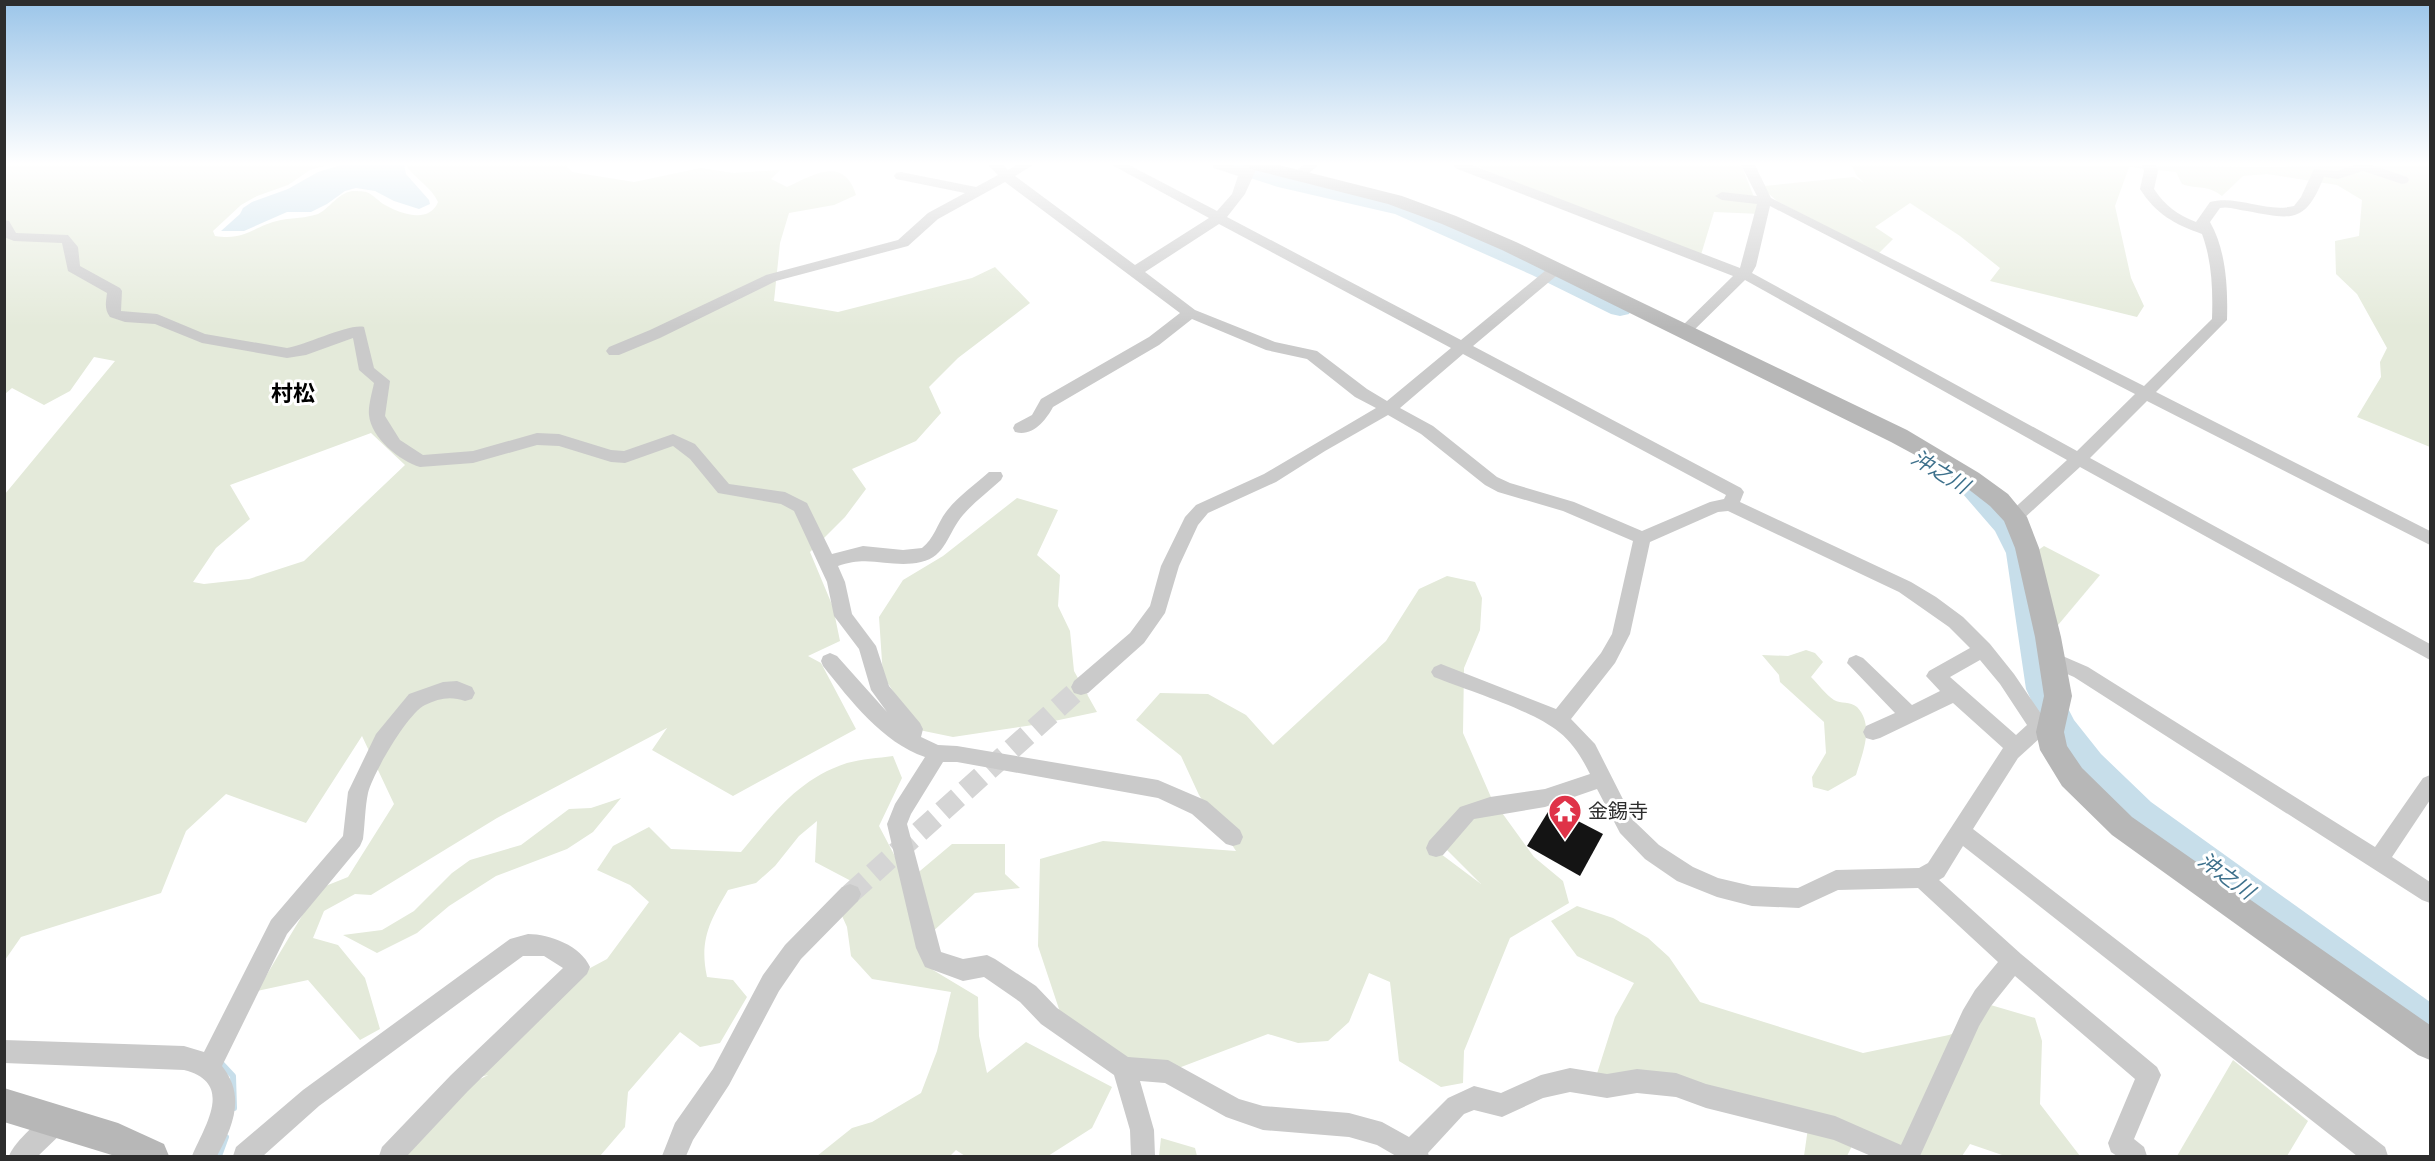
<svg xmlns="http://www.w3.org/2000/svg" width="2435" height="1161" font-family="'Fira Sans Condensed','Noto Sans JP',sans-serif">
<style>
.green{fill:#e4eada;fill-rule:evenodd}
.water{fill:#c7deea}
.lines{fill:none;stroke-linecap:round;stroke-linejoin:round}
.stream{stroke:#c7deea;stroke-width:6}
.river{fill:#c7deea;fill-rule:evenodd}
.building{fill:#141414}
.street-tunnel{stroke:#d5d5d5;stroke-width:21;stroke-dasharray:21 10;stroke-linecap:butt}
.street{fill:#cacaca;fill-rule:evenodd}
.secondary{fill:#b7b7b7;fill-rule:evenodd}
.labels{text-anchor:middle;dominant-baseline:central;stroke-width:6;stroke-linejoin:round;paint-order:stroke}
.poi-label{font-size:20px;fill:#2d2d2d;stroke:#fff;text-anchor:start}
.water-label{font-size:21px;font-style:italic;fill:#3e718c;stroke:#fff}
.quarter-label{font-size:22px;font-weight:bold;fill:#000;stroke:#fff}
</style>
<rect width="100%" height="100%" fill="#fff"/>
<!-- green -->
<g class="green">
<path d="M 5,165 L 328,165 L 310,170 L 288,185 L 257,196 L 241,205 L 213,231 L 215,236 C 248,241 254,225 281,220 C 293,218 306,218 318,214 C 330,208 337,194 352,191 C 356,191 363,191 366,192 C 373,194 379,202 385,205 C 401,214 429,224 438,202 C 432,188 416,179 407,167 L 407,165 L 570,165 L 567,167 L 572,172 L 634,182 L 701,168 L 733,173 L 780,170 L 771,179 L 787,187 C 813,175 844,155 856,195 L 834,205 L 789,213 L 780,243 L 774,301 L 838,312 L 972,278 L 995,267 L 1030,303 L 958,358 L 929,387 L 941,413 L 916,441 L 852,469 L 866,489 L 845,517 L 810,552 L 833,607 L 840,641 L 808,656 L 821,663 L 856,729 L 733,796 L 652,750 L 667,728 L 497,818 L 371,895 L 355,894 L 324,911 L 313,938 L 338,945 L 365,978 L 380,1029 L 360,1040 L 308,980 L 257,991 L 318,889 L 348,877 L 394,804 L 362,736 L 306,823 L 226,794 L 186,831 L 161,893 L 21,937 L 5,960 L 5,494 L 115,361 L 94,357 L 70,391 L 44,405 L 12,388 L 5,394 ZM 371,433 L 405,465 L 304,561 L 249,579 L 204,584 L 193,582 L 216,548 L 250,519 L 230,485 Z"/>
<polygon points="1474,165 1741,165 1761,214 1714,212 1700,258"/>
<path d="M 1851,165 L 2275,167 L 2430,165 L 2430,447 L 2357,417 L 2381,377 L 2380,362 L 2387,348 L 2357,294 L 2336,274 L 2335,241 L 2359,236 L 2362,200 L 2337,185 L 2267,174 L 2243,176 L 2222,196 C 2207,184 2198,190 2182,184 L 2176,172 L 2129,167 L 2115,206 L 2131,278 L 2144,306 L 2137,317 L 1990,281 L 2000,268 L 1960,236 L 1910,203 L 1875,227 L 1893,239 L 1878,254 L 1777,201 L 1768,193 L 1764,186 L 1854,177 L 1864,183 L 1857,176 Z"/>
<polygon points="1017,498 1058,510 1037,555 1060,575 1058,606 1070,631 1074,671 1097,712 1040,724 953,737 919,730 883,676 879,617 903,580 943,556"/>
<polygon points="2044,546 2100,575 2048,637 2037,551"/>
<path d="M 1447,576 L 1475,582 L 1482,598 L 1480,630 L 1464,668 L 1463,733 L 1494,804 C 1459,803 1453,822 1436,848 L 1441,854 L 1481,884 L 1443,846 L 1472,811 L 1500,810 L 1534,857 L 1563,881 L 1569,903 L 1510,938 L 1464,1051 L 1463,1083 L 1441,1087 L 1399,1061 L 1390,982 L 1369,973 L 1349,1022 L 1328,1041 L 1298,1043 L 1268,1034 L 1168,1072 L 1124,1068 L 1065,1027 L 1038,946 L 1040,859 L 1103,841 L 1236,851 L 1199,795 L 1181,756 L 1136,720 L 1160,693 L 1208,694 L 1246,715 L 1273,745 L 1386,641 L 1419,589 Z"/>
<path d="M 1806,650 L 1815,653 L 1823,662 L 1811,677 C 1818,684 1826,695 1834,700 C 1841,704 1850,701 1857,707 C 1875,726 1862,754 1856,775 L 1828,791 L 1813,787 L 1812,777 L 1826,753 L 1824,722 L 1780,682 L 1779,675 L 1762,655 L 1788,656 Z"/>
<path d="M 893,756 L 902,778 L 879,826 L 908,881 L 952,844 L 1005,844 L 1005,874 L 1020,888 L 975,893 L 918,945 L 933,970 L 978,997 L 979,1036 L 987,1073 L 1026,1042 L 1112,1087 L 1092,1128 L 1048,1156 L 965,1156 L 956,1150 L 950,1156 L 817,1156 L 852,1128 L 872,1122 L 921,1093 L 937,1051 L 951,992 L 872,979 L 851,956 L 847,927 L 838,907 L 853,882 L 815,862 L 817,821 L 799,836 L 775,866 L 756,883 L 728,890 C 710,921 699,940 707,977 L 733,980 L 747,997 L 720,1043 L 700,1047 L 680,1032 L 628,1092 L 625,1127 L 600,1156 L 391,1156 L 443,1098 L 488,1075 L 461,1082 L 564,982 L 607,959 L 649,902 L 630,885 L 597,870 L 613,846 L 649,827 L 671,849 L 741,852 C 773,814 798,779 847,763 C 862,759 878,758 893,756 Z"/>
<polygon points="621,798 593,832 567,849 496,876 449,906 417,933 377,953 343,935 382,930 414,911 452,873 470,860 521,845 569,809 591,808"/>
<polygon points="1577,906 1613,918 1648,938 1669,957 1700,1002 1863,1053 1949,1035 1981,1023 1977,1001 2035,1018 2042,1041 2040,1104 2080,1156 2005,1156 1970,1144 1962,1156 1891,1156 1806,1118 1594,1083 1615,1017 1634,983 1577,956 1551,921"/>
<polygon points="2233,1060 2308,1121 2287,1156 2177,1156"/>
<polygon points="1808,1128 1852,1146 1847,1156 1804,1156"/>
<polygon points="1161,1138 1195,1148 1197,1156 1159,1156"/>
</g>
<!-- water -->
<polygon class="water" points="341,165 404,165 406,174 429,200 430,204 419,209 394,201 375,191 356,188 345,191 327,204 311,212 287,212 244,231 221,231 240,214 243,208 252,202 288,189 318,172"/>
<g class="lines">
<!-- stream -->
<g class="stream">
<polyline points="219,1061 233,1076 234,1108"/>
<polyline points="219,1156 226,1137"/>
</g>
<!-- river -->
<g class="river">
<polygon points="1222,165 1255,165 1291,176 1411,204 1629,302 1632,308 1629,314 1620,316 1611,314 1532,275 1395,214 1278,187 1225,170"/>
<polygon points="1970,476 1980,479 2000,497 2017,517 2036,553 2058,689 2074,720 2101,754 2151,802 2430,1002 2430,1042 2416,1037 2353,993 2127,824 2077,774 2050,740 2026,689 2006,553 1995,531 1956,486 1960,479"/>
</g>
</g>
<!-- building -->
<polygon class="building" points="1551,807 1603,834 1580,876 1527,846"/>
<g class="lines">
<!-- street-tunnel -->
<polyline class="street-tunnel" points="850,894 1081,687"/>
<!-- street -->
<g class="street">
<path d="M 988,165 L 1003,165 L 1008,170 L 1016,165 L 1033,165 L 1015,176 L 1135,265 L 1209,218 L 1112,165 L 1129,165 L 1217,211 L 1232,194 L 1238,176 L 1214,168 L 1212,165 L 1232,165 L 1242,168 L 1244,165 L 1258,165 L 1245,194 L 1227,217 L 1461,340 L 1551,266 L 1561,266 L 1563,269 L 1561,272 L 1473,346 L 1741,488 L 1744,492 L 1740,502 L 1911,582 L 1936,597 L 1963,617 L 1990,644 L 2014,674 L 2046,721 L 2057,726 L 2060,732 L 2057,738 L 2050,740 L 2041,737 L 2018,758 L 1973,829 L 2385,1147 L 2388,1156 L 2357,1156 L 1963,846 L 1944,877 L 1939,880 L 2021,954 L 2157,1067 L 2161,1075 L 2134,1139 L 2144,1147 L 2147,1156 L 2117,1156 L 2111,1152 L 2108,1143 L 2135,1079 L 2015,976 L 1991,1006 L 1979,1026 L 1920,1156 L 1871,1156 L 1834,1140 L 1706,1108 L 1676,1097 L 1637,1093 L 1607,1098 L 1570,1092 L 1543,1098 L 1502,1117 L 1474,1110 L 1464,1114 L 1428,1153 L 1429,1156 L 1396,1156 L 1377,1145 L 1349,1137 L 1263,1130 L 1226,1117 L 1165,1083 L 1140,1081 L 1154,1130 L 1155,1156 L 1131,1156 L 1130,1130 L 1114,1075 L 1041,1024 L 1020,1002 L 984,977 L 963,981 L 925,967 L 916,948 L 887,824 L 895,804 L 925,757 C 882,742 851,701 823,666 L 821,661 L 823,656 L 830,653 L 837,656 L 887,712 L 871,690 L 859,649 L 834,616 L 827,582 L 794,511 L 781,504 L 718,493 L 690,459 L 673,446 L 625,463 L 611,462 L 559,446 L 537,445 L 473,463 L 420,467 C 400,461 371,438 369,415 C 368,406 372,393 374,383 L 359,370 L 353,338 L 306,355 L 287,358 L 202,343 L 155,324 L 125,322 L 110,317 C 104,309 106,302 107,293 L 68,271 L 62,243 L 14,241 L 4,237 L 4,220 L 9,221 L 16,233 L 68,235 L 78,247 L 80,266 L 120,288 L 122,291 L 121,311 L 157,314 L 205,334 L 287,348 C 306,345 350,323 364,327 L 374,368 L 390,381 L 385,416 L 400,440 L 423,455 L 473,451 L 537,433 L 559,434 L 611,450 L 624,451 L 673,434 L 695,444 L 729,484 L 785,492 L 807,503 L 832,554 L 863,546 L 903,550 L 922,548 C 934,539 937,524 946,512 C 958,496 975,485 989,472 L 1001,472 L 1003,476 L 1001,480 C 988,492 974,502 963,515 C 948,532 946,557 921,562 C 891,569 870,554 838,566 L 845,582 L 852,614 L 876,646 L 889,686 L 920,723 L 923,729 L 921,737 L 938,745 L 957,746 L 1158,780 L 1207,801 L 1240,830 L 1243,837 L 1240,844 L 1233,846 L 1226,844 L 1192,814 L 1158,798 L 957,762 L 943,762 L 911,814 L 907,824 L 941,952 L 963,959 L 987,955 L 995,959 L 1036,986 L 1057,1008 L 1128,1057 L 1168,1060 L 1239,1099 L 1263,1106 L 1349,1113 L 1382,1122 L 1409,1137 L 1448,1098 L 1474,1086 L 1501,1093 L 1541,1075 L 1570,1068 L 1607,1074 L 1637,1069 L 1676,1073 L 1706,1084 L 1835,1116 L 1901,1145 L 1963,1010 L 1975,990 L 1998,962 L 1918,888 L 1838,890 L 1799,908 L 1752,906 L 1717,897 L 1677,881 L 1645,859 L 1620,833 L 1597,789 L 1545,807 L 1474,819 L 1443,855 L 1436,857 L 1429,855 L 1426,848 L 1429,841 L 1460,807 L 1490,797 L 1545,789 L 1590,774 C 1582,758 1573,743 1559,732 C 1532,710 1469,691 1434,677 L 1431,672 L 1434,667 L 1441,664 L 1556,709 L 1601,653 L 1612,634 L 1633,541 L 1563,511 L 1498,492 L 1485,485 L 1421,434 L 1388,415 L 1325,451 L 1276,482 L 1208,513 L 1198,525 L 1179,566 L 1165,613 L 1144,643 L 1088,693 L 1081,695 L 1074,693 L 1071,687 L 1074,681 L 1130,633 L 1150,606 L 1161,566 L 1185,517 L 1196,505 L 1264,474 L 1376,408 L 1355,397 L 1307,359 L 1266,350 L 1192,319 L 1159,345 L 1053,407 C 1046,420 1033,437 1015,432 L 1013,428 L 1015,424 L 1032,415 L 1041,399 L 1149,337 L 1180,313 L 1005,182 L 938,219 L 908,246 L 776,281 L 660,338 L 619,355 L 609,355 L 606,351 L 609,347 L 650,330 L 766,275 L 898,240 L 928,213 L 965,193 L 896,179 L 894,176 L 896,173 L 901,172 L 976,187 L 998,175 ZM 1219,224 L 1451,348 L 1387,401 L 1367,389 L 1317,351 L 1275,342 L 1195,310 L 1145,272 ZM 1463,354 L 1726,495 L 1724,499 L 1710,502 L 1642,531 L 1574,502 L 1510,483 L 1497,477 L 1433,426 L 1400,408 ZM 1728,511 L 1899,592 L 1949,627 L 1970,648 L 1929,671 L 1926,676 L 1940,691 L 1912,705 L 1863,658 L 1856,655 L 1849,658 L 1847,663 L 1895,713 L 1866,726 L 1863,732 L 1866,738 L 1873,740 L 1880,738 L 1953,703 L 2003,748 L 1928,863 L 1919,868 L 1836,870 L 1798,888 L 1752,886 L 1718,878 L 1693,867 L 1659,845 L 1634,821 L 1595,744 L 1571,719 L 1615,663 L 1630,634 L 1650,542 L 1718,512 ZM 1980,660 L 2000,684 L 2027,725 L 2016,735 L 1950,677 Z"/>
<polygon points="1303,165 1318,165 1303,179 1293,179 1291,176"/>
<path d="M 1453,165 L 1472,165 L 1740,268 L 1757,204 L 1722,200 L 1715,196 L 1722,192 L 1757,196 L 1741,165 L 1755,165 L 1771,198 L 2144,386 L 2212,319 C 2213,290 2212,261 2202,234 C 2174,224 2156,214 2140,189 L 2144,171 L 2142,165 L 2156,165 L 2158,171 L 2154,189 C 2165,206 2178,215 2196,222 L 2210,202 C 2238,195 2266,213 2294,206 L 2301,197 L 2314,169 L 2337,171 L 2354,165 L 2372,165 L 2407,177 L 2409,180 L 2407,183 L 2402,184 L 2363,171 L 2338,179 L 2324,177 C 2305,223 2294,220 2247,211 C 2238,210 2229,206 2220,208 L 2210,222 C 2226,250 2228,287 2227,320 L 2156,392 L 2430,531 L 2430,545 L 2147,401 L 2090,458 L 2430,644 L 2430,660 L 2080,467 L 2021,521 L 2015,523 L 2009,521 L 2006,517 L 2009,513 L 2067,460 L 1745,280 L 1688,336 L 1678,336 L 1675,333 L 1678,330 L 1733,276 L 1455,168 ZM 1770,206 L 2135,394 L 2077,451 L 1752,273 L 1756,266 Z"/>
<polygon points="2051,651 2088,667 2375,847 2423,778 2430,775 2430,800 2392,857 2430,882 2430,903 2422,900 2074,677 2044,664 2042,659 2044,654"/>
<path d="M 457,681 L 472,687 L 475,693 L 472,699 L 465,701 C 451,696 439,698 425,705 C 408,713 373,773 368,793 C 365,807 365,824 363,839 L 360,846 L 287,934 L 222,1066 C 246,1096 233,1126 217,1156 L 192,1156 C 205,1125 235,1083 184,1070 L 4,1063 L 4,1040 L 184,1046 L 204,1052 L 271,920 L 343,836 L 348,792 L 376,734 L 409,694 L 443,682 Z"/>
<polygon points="850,884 858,887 861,894 858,901 801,959 779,991 729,1085 693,1140 686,1156 662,1156 675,1123 713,1069 763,975 785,945 842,887"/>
<path d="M 528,934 C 550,934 581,946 590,967 L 587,974 L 468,1091 L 407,1156 L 379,1156 L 382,1147 L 451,1075 L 563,968 L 544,956 L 523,956 L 319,1106 L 263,1156 L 233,1156 L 236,1147 L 303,1090 L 510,939 Z"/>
<path d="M 57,1110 L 65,1114 L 69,1122 L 65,1130 L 38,1156 L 9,1156 C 14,1142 42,1116 57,1110 Z"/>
</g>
<!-- secondary -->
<g class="secondary">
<polygon points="1248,165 1279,165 1402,196 1456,216 1516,242 1907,430 1979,473 2008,494 2027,517 2039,548 2061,637 2072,696 2064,732 2067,746 2082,768 2132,817 2430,1025 2430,1060 2418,1055 2112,835 2062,786 2040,750 2036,732 2044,696 2035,637 2015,548 2004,521 1990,506 1963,485 1928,462 1891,442 1502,250 1442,224 1388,204 1250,169"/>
<polygon points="4,1088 118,1123 164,1144 169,1156 115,1156 4,1122"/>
</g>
</g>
<!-- sky -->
<linearGradient id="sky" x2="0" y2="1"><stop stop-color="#9bc5e9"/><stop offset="0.5" stop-color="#fff"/><stop offset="1" stop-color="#fff" stop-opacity="0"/></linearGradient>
<rect width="2435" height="327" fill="url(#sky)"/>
<!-- icons -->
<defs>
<symbol id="temple-pin" viewBox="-11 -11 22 30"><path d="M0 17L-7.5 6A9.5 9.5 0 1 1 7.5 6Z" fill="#df3348" stroke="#fff"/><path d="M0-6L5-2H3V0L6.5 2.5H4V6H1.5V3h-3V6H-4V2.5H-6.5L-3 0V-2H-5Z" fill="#fff"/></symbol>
</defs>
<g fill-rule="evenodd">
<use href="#temple-pin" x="1546" y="792" width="38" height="52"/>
</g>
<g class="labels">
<!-- poi labels -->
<g class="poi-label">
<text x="1588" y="811">金錫寺</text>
</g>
<!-- water labels -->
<g class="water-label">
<text transform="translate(1940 472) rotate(31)">沖之川</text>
<text transform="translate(2226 876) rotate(36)">沖之川</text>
</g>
<!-- quarter labels -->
<g class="quarter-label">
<text x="293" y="393">村松</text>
</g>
</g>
<!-- border -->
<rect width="2435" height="1161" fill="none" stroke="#2d2d2d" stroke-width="12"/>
</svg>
